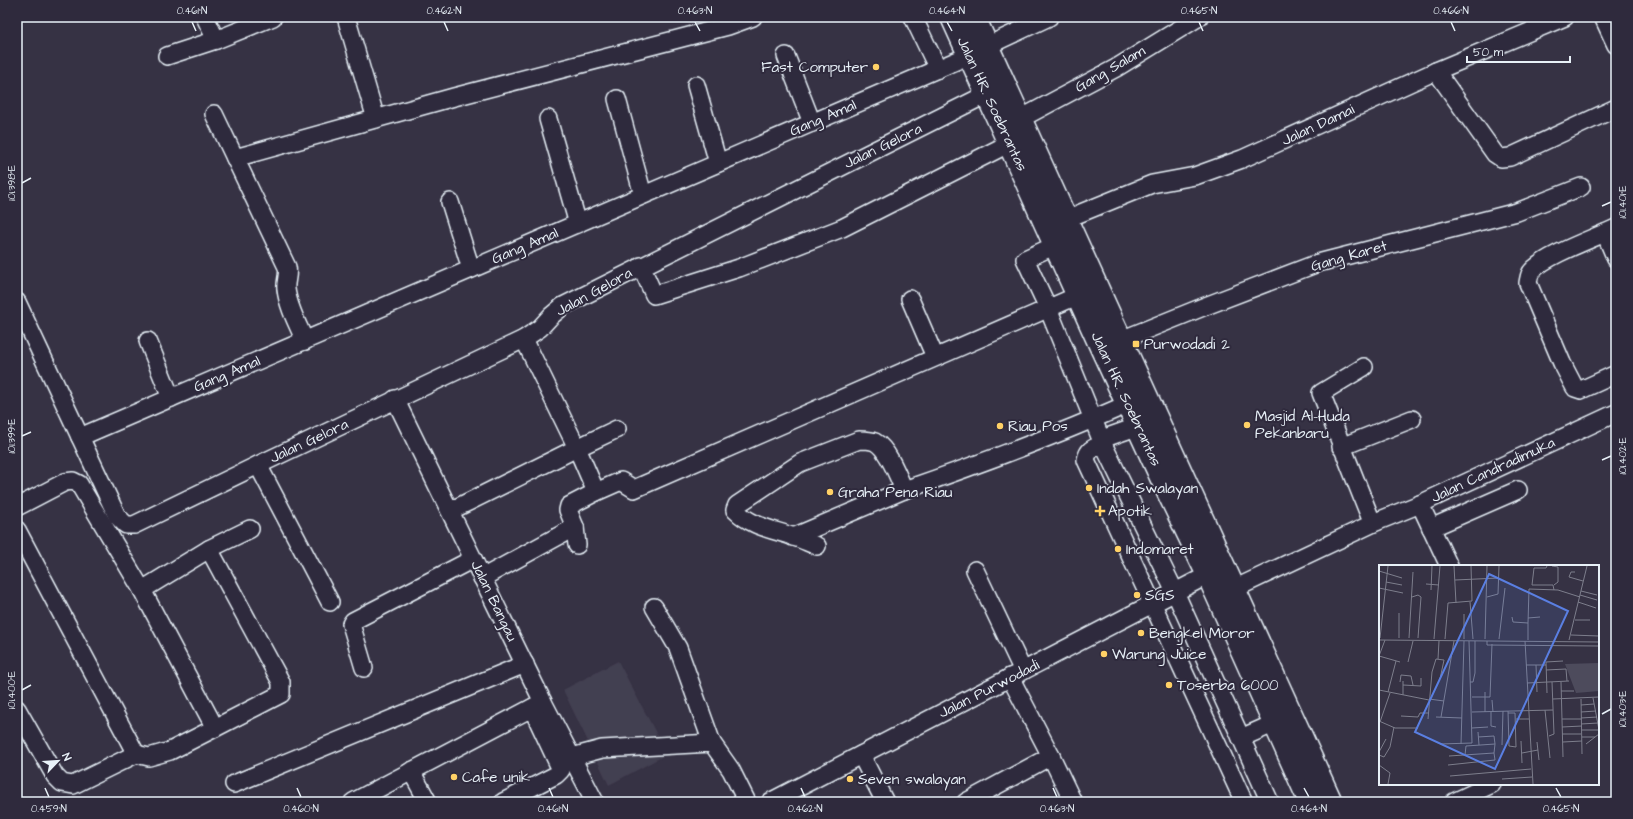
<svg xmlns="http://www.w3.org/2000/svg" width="1633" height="819" font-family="'Architects Daughter',sans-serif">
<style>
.built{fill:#433f51}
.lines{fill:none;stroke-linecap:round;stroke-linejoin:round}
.minor-casing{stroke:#e8f1f8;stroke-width:20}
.major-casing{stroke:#e8f1f8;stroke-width:25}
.minor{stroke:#2f2a3d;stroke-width:17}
.major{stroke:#2f2a3d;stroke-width:22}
.ticks{fill:none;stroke:#e8f1f8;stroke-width:1.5}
.poi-dot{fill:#ffd166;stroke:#2f2a3d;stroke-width:1.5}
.labels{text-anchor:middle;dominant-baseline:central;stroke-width:4;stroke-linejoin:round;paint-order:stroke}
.poi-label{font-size:15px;fill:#e8f1f8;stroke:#2f2a3d;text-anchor:start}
.street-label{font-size:15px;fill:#e8f1f8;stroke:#2f2a3d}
.inset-road{fill:none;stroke:#7d7e8c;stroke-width:1}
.view{fill:#5a7fe2;fill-opacity:0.15;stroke:#5a7fe2;stroke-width:2}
.inset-edge{fill:none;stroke:#e8f1f8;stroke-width:2}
.neatline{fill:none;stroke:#e8f1f8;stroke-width:1.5}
.ticks-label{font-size:10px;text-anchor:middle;fill:#e8f1f8}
</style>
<rect width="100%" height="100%" fill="#363244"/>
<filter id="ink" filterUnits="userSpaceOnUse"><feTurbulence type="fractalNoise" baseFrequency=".025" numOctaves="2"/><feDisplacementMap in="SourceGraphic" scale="8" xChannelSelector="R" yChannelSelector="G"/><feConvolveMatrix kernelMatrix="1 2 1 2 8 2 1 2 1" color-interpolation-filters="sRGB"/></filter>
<g filter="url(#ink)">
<!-- built -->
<polygon class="built" points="618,661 667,754 609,785 563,690"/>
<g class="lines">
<defs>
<g id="minor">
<polyline points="205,17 216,40"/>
<polyline points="346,17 376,119"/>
<polyline points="913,17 938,69"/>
<polyline points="1603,17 1616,45"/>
<polyline points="987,46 1049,17"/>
<polyline points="167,56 216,40 273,17"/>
<polyline points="786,56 812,123"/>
<polyline points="1436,71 1495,154 1501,158 1510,157 1616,108"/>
<polyline points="696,85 718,163"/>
<polyline points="617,99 643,195"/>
<path d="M 214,114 L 287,267 C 289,275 285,281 286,289 C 288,307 298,325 305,341"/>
<polyline points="548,119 578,224"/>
<polyline points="1020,119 1116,68 1199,17"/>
<polyline points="235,158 454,97 728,26 753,17"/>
<polyline points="450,202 471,269"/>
<polyline points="1066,219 1152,184 1195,176 1242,159 1436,71 1565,17"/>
<path d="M 1616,228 C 1595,238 1546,255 1532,271 C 1529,274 1529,278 1528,283 L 1562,363 L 1575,388 L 1581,390 L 1616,374"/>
<polyline points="1605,233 1616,259"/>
<polyline points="1056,245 1025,259 1048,308 1103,444 1175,592 1270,802"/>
<polyline points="641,266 654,295 739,268 842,228 1010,143"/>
<polyline points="910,299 935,357"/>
<polyline points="17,302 117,516 126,525 134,525 258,465 524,339 540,328 551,316 563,306 987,94"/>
<polyline points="524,339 577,448 596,492"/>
<polyline points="1121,340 1203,307 1318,263 1517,212 1581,187"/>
<polyline points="148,341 171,398"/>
<polyline points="1364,367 1321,393 1370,517 1373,520 1378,521 1420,504 1616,413"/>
<polyline points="395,399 543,702 595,802"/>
<polyline points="80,437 970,55"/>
<polyline points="1102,439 1139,426"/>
<path d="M 1103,444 C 1093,448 1088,449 1086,460 L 1244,802"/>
<polyline points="1341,447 1412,419"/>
<polyline points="258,465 330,602"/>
<polyline points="1420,504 1449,566"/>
<polyline points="17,507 65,482 73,481 79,484 142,590 215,728 170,751 149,757 136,754"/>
<polyline points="450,511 577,448 617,429"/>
<polyline points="1431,528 1518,490"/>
<polyline points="17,530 136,754 73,785 62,783 55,776 17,709"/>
<polyline points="793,537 904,490"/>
<polyline points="577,545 575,527 568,510 569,506 596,492 621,481 634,489 1079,295"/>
<path d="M 817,546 C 809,543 801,539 794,537 C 772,529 752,527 735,510 L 737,505 L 800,463 L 859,440 C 865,440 870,440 875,442 C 888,449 898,476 904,490 C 980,464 1055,436 1128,404"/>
<polyline points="209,549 281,682 281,694 215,728"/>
<polyline points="975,570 1023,671"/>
<polyline points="482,578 575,527"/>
<polyline points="1234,589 1378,521"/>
<polyline points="142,590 209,549 250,529"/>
<polyline points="654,607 678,648 712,743"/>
<polyline points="364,668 351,624 353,621 473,559"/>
<polyline points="1010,677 1051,756 1073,802"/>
<polyline points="1241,738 1275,723"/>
<polyline points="861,755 885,802"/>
<polyline points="572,757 602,749 712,743 731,770 747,802"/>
<polyline points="411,771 428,802"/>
<polyline points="234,784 525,664"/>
<polyline points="353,802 543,702"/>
<polyline points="503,802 556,775 561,770 532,708"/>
<polyline points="770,802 1208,575"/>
<polyline points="966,802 1051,756"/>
<polyline points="1454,802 1492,784"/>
</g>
<g id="major">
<polyline points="952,17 1101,347 1166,488 1208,575 1310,802"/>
<polyline points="974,17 1331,802"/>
</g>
</defs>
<!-- minor casing -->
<use href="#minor" class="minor-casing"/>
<!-- major casing -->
<use href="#major" class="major-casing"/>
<!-- minor -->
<use href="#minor" class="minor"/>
<!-- major -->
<use href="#major" class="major"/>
</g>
</g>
<!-- ticks -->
<path class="ticks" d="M 192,22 L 196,31M 444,22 L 448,31M 695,22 L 700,31M 947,22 L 952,31M 1199,22 L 1203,31M 1451,22 L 1455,31M 22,183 L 31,178M 1602,206 L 1611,202M 22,436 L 31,432M 1602,460 L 1611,456M 22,690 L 31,685M 1602,714 L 1611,709M 45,788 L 49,797M 297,788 L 301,797M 549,788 L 553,797M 801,788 L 805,797M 1053,788 L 1057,797M 1304,788 L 1309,797M 1556,788 L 1561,797"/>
<!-- markers -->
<g class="poi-dot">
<circle cx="876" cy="67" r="4"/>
<rect x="1132" y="340" width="8" height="8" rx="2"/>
<circle cx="1247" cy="425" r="4"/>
<circle cx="1000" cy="426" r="4"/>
<circle cx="1089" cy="488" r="4"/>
<circle cx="830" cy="492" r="4"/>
<path d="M1098 505h4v4h4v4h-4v4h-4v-4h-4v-4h4z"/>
<circle cx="1118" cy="549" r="4"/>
<circle cx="1137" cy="595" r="4"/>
<circle cx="1141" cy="633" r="4"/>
<circle cx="1104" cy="654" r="4"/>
<circle cx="1169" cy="685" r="4"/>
<circle cx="454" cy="777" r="4"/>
<circle cx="850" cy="779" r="4"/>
</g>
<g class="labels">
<!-- poi labels -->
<g class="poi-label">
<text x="868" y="67" text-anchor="end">Fast Computer</text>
<text x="1144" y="344">Purwodadi 2</text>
<text x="1255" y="416">Masjid Al-Huda<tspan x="1255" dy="17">Pekanbaru</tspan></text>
<text x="1008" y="426">Riau Pos</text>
<text x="1097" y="488">Indah Swalayan</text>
<text x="838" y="492">Graha Pena Riau</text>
<text x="1108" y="511">Apotik</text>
<text x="1126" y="549">Indomaret</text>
<text x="1145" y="595">SGS</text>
<text x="1149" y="633">Bengkel Moror</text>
<text x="1112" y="654">Warung Juice</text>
<text x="1177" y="685">Toserba 6000</text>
<text x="462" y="777">Cafe unik</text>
<text x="858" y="779">Seven swalayan</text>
</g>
<!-- street labels -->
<g class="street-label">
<text transform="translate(1110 69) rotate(-30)">Gang Salam</text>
<text transform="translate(992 104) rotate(65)">Jalan HR. Soebrantas</text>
<text transform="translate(823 118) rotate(-23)">Gang Amal</text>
<text transform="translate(1318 125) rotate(-25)">Jalan Damai</text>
<text transform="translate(883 146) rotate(-26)">Jalan Gelora</text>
<text transform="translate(525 246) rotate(-23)">Gang Amal</text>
<text transform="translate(1349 256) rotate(-16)">Gang Karet</text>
<text transform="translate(594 292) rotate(-29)">Jalan Gelora</text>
<text transform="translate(227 374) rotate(-23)">Gang Amal</text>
<text transform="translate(1126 399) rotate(65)">Jalan HR. Soebrantas</text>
<text transform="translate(309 441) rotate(-25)">Jalan Gelora</text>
<text transform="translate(1493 470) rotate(-25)">Jalan Candradimuka</text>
<text transform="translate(494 601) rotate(64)">Jalan Bangau</text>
<text transform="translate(989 689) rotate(-27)">Jalan Purwodadi</text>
</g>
</g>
<!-- overview -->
<g transform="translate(1379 565)">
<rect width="220" height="220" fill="#363244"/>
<path d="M 220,98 L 220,126 L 197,128 L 186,99 Z" fill="#4d4b5c"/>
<path class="inset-road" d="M 75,1 L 77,38M 168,1 L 167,3 L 155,3 L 153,20 L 174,20 L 175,25M 173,1 L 179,2 L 179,17 L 175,20M 0,6 L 23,13M 196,7 L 192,7 L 190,12 L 204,16M 76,15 L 120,13M 7,17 L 23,20M 47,19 L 60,20M 0,23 L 24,28M 52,25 L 53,1M 202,26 L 218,30M 201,30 L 218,35M 33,32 L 39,30 L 42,32 L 39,73M 108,32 L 119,29 L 120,1M 91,37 L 94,74M 199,37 L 217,43M 133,52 L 134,57 L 149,58 L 150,24 L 179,25 L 201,32M 149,53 L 161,52M 196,55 L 211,55M 149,58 L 149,75M 192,70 L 220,71M 1,73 L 9,1M 20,73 L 20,48M 30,73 L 34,7M 55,74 L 61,1M 66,74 L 69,38 L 93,36 L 92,1M 85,74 L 85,49M 106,74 L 108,1M 120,74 L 126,23M 0,75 L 220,77M 190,75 L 208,1M 108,76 L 108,80 L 220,81M 146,76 L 154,219M 0,91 L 21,97M 0,91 L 6,75M 59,94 L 60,76M 29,97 L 34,76M 147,100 L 167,100M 157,100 L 158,127M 167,105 L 187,104 L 188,116M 24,116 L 24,130M 21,117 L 22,110 L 32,111 L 34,120M 91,117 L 94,117 L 96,108 L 96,76M 182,117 L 184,192M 148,118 L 190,116M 24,120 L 42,121 L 42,113M 0,125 L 50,135M 182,126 L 195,126M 9,127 L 17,96M 106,127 L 106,147M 168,128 L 167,97 L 184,96M 93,132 L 111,132M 111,132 L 113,79M 50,134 L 65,136M 174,134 L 220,132M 202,134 L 203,189M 113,135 L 114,147M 202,140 L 215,139M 166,145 L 171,193M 129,146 L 130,181 L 137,182 L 136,148 L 129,148M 93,147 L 174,145M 112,147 L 112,161 L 117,162M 202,147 L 217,146M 22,151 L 39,152 L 41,148 L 50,148M 57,152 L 83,153M 62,152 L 75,76M 202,153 L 218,152M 49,154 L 53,107 L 57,94 L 65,95 L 61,114M 137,154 L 150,154M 183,154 L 202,154M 0,156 L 16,163 L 39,163M 1,157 L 11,128M 202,159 L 219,158M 183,162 L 203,161M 93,163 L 109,162M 203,165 L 220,165 L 214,133M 99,167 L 100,180M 183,169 L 202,169M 170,171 L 175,169 L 173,117M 99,172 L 115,171 L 116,179M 203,172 L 216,172M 142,176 L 143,198M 158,177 L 160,195M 184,177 L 203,176M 61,179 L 93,178 L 90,76M 82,179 L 85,76M 207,179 L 220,169M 123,180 L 124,146M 0,187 L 7,174M 143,188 L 159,185M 0,190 L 5,192 L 11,182 L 15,162M 86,190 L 87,181 L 116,179 L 115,188M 0,200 L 11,208 L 9,219M 69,200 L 116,195 L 115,188 L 70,191M 71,211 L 152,204M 123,214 L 153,212"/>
<path class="view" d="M 110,9 L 189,46 L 116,204 L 36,167 Z"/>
<rect width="220" height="220" class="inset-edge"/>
</g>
<!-- margin -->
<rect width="1633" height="819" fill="none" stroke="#2f2a3d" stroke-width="44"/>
<!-- north arrow -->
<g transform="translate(58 761) rotate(65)" stroke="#2f2a3d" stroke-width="3" paint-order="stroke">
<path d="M0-3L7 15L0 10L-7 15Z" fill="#e8f1f8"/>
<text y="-6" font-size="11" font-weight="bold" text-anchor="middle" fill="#e8f1f8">N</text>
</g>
<!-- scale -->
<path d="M1467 56v6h103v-6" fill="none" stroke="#e8f1f8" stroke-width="2"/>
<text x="1473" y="56" font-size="12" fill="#e8f1f8" stroke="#2f2a3d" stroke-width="3" paint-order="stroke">50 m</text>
<rect x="22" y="22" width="1589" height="775" class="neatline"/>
<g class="ticks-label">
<text x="192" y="14">0.461°N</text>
<text x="444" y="14">0.462°N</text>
<text x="695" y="14">0.463°N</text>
<text x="947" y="14">0.464°N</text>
<text x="1199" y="14">0.465°N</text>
<text x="1451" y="14">0.466°N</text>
<text transform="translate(11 183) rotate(-90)" y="4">101.398°E</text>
<text transform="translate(1622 202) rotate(-90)" y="4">101.401°E</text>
<text transform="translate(11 436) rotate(-90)" y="4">101.399°E</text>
<text transform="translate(1622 456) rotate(-90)" y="4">101.402°E</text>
<text transform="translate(11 690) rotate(-90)" y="4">101.400°E</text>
<text transform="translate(1622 709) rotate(-90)" y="4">101.403°E</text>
<text x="49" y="812">0.459°N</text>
<text x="301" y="812">0.460°N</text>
<text x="553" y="812">0.461°N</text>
<text x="805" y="812">0.462°N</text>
<text x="1057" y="812">0.463°N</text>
<text x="1309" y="812">0.464°N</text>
<text x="1561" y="812">0.465°N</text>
</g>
</svg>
